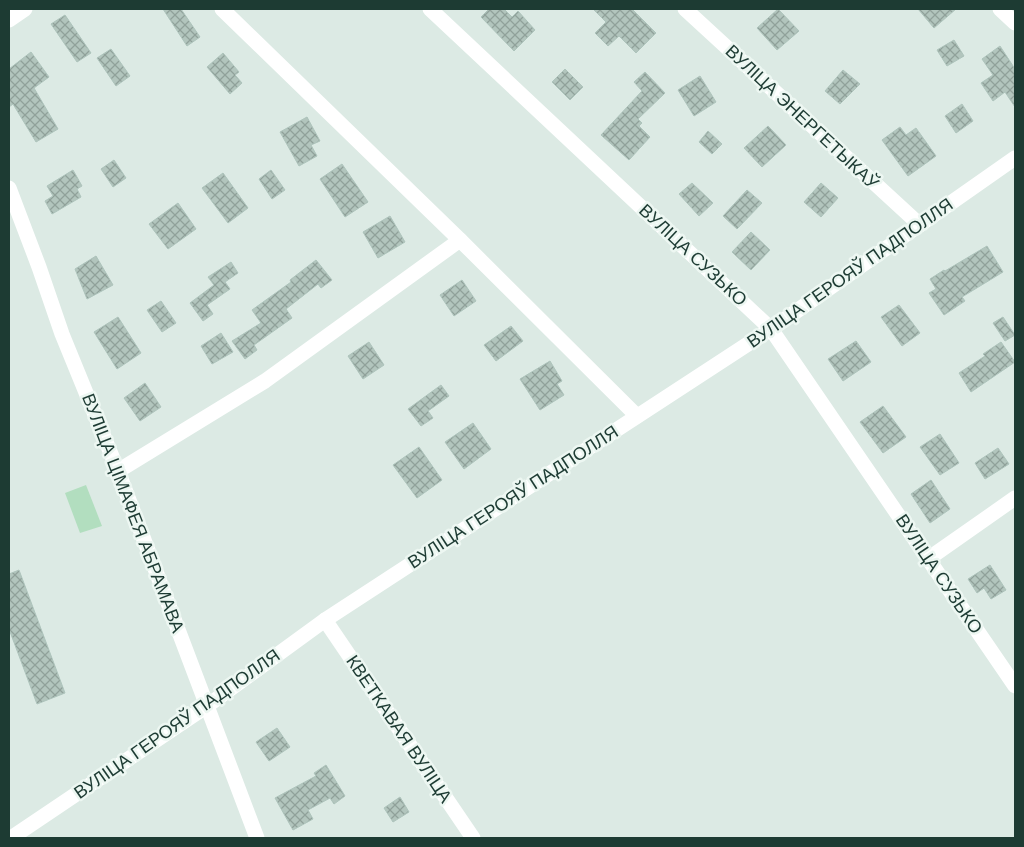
<svg xmlns="http://www.w3.org/2000/svg" width="1024" height="847" font-family="'DM Sans',sans-serif">
<style>
.pitch{fill:#b2debf}
.building{fill:url(#building-cross-hatch);stroke:#aec4bc}
.lines{fill:none;stroke-linecap:round;stroke-linejoin:round}
.minor{stroke:#fff;stroke-width:15}
.labels{text-anchor:middle;dominant-baseline:central;stroke-width:5;stroke-linejoin:round;paint-order:stroke}
.street-label{font-size:18px;fill:#1d3b33;stroke:#edf7f2}
</style>
<defs>
<pattern id="building-cross-hatch" width="8" height="8" patternUnits="userSpaceOnUse" patternTransform="scale(1.25)"><rect width="8" height="8" fill="#b2c5bd"/><path d="M0 0l8 8M0 8l8-8" fill="none" stroke="#90a19a"/></pattern>
</defs>
<rect width="100%" height="100%" fill="#dceae4"/>
<!-- pitch -->
<polygon class="pitch" points="86,485 102,526 80,533 65,493"/>
<!-- building -->
<g class="building">
<polygon points="163,9 181,9 200,37 187,46"/>
<polygon points="489,9 504,9 512,17 518,11 535,30 514,51 481,17"/>
<polygon points="593,9 632,9 656,33 636,53 619,36 608,46 595,33 606,22"/>
<polygon points="778,9 799,31 777,50 757,28"/>
<polygon points="918,9 956,9 934,28"/>
<polygon points="65,15 91,53 77,62 51,24"/>
<polygon points="954,40 964,56 947,66 937,50"/>
<polygon points="1000,46 1015,69 1015,107 1005,92 993,101 981,83 993,75 982,59"/>
<polygon points="111,49 130,76 116,86 97,58"/>
<polygon points="31,52 49,77 34,88 58,129 36,142 13,104 9,107 9,69"/>
<polygon points="223,53 239,72 235,75 242,83 230,94 207,67"/>
<polygon points="565,69 583,87 570,100 552,82"/>
<polygon points="843,70 860,84 840,104 825,91"/>
<polygon points="645,72 665,93 638,119 642,123 639,126 650,137 629,160 601,135 642,91 634,82"/>
<polygon points="700,76 716,102 694,116 678,90"/>
<polygon points="962,104 973,121 956,133 945,116"/>
<polygon points="307,117 320,141 311,145 317,156 299,166 280,132"/>
<polygon points="768,126 786,145 762,167 744,148"/>
<polygon points="900,127 906,135 916,128 936,156 908,176 882,140"/>
<polygon points="708,131 722,144 712,154 699,142"/>
<polygon points="114,160 126,178 113,187 101,169"/>
<polygon points="342,164 368,202 345,217 320,179"/>
<polygon points="73,170 82,186 77,189 81,197 52,214 45,201 53,196 47,186"/>
<polygon points="271,170 285,190 272,199 259,179"/>
<polygon points="223,173 248,208 228,223 202,188"/>
<polygon points="692,183 713,203 699,216 679,194"/>
<polygon points="821,183 838,198 821,217 804,202"/>
<polygon points="747,190 762,203 737,229 723,216"/>
<polygon points="178,203 196,229 168,249 149,224"/>
<polygon points="390,216 405,242 378,258 363,232"/>
<polygon points="751,232 770,250 751,270 732,252"/>
<polygon points="987,246 1003,272 962,297 965,301 944,315 929,293 936,289 930,279 944,270 945,271"/>
<polygon points="96,256 113,285 87,299 75,269"/>
<polygon points="316,260 332,280 321,288 318,284 286,309 292,318 254,345 257,350 245,359 232,341 261,323 252,310 291,282 290,280"/>
<polygon points="231,262 238,273 225,282 230,289 207,305 213,314 203,321 190,303 214,285 208,277"/>
<polygon points="462,280 476,301 454,316 440,295"/>
<polygon points="161,301 176,323 162,332 147,310"/>
<polygon points="899,305 920,333 902,346 881,317"/>
<polygon points="118,317 141,353 117,369 94,332"/>
<polygon points="1003,317 1015,335 1005,341 993,323"/>
<polygon points="511,326 523,341 496,361 484,345"/>
<polygon points="221,333 233,352 212,364 201,346"/>
<polygon points="856,341 871,362 843,381 828,359"/>
<polygon points="369,342 384,365 363,379 348,356"/>
<polygon points="1001,342 1015,362 971,392 959,373 985,356 983,354"/>
<polygon points="550,361 562,381 557,384 564,395 540,410 520,379"/>
<polygon points="145,383 161,407 140,421 124,398"/>
<polygon points="441,385 449,396 428,411 433,418 421,426 408,409"/>
<polygon points="883,406 906,437 883,453 860,422"/>
<polygon points="473,423 491,449 464,469 445,442"/>
<polygon points="940,434 959,463 940,475 920,447"/>
<polygon points="419,447 442,480 417,498 393,465"/>
<polygon points="998,448 1009,464 985,479 975,463"/>
<polygon points="931,480 950,509 930,523 911,494"/>
<polygon points="990,565 1006,590 991,599 984,588 977,593 968,579"/>
<polygon points="19,570 65,693 37,704 9,629 9,574"/>
<polygon points="277,728 290,747 269,761 256,742"/>
<polygon points="326,765 345,796 334,804 330,798 308,810 313,819 293,830 275,798 316,776 314,773"/>
<polygon points="400,797 409,812 393,822 384,808"/>
</g>
<g class="lines">
<!-- minor -->
<g class="minor">
<polyline points="222,9 460,240 637,416"/>
<polyline points="430,9 771,329 1015,686"/>
<polyline points="685,9 920,225"/>
<polyline points="1000,9 1015,23"/>
<polyline points="9,20 25,9"/>
<polyline points="9,188 39,267 62,334 118,471 257,838"/>
<polyline points="118,471 265,381 460,240"/>
<polyline points="928,559 1015,498"/>
<polyline points="325,620 473,838"/>
<polyline points="11,838 207,706 325,620 771,329 1015,158"/>
</g>
</g>
<g class="labels">
<!-- street labels -->
<g class="street-label">
<text transform="translate(802 117) rotate(43)">ВУЛІЦА ЭНЕРГЕТЫКАЎ</text>
<text transform="translate(693 255) rotate(43)">ВУЛІЦА СУЗЬКО</text>
<text transform="translate(850 273) rotate(-35)">ВУЛІЦА ГЕРОЯЎ ПАДПОЛЛЯ</text>
<text transform="translate(513 497) rotate(-33)">ВУЛІЦА ГЕРОЯЎ ПАДПОЛЛЯ</text>
<text transform="translate(133 513) rotate(69)">ВУЛІЦА ЦІМАФЕЯ АБРАМАВА</text>
<text transform="translate(939 574) rotate(56)">ВУЛІЦА СУЗЬКО</text>
<text transform="translate(177 724) rotate(-35)">ВУЛІЦА ГЕРОЯЎ ПАДПОЛЛЯ</text>
<text transform="translate(399 729) rotate(56)">КВЕТКАВАЯ ВУЛІЦА</text>
</g>
</g>
<!-- border -->
<rect width="1024" height="847" fill="none" stroke="#1d3b33" stroke-width="20"/>
</svg>
